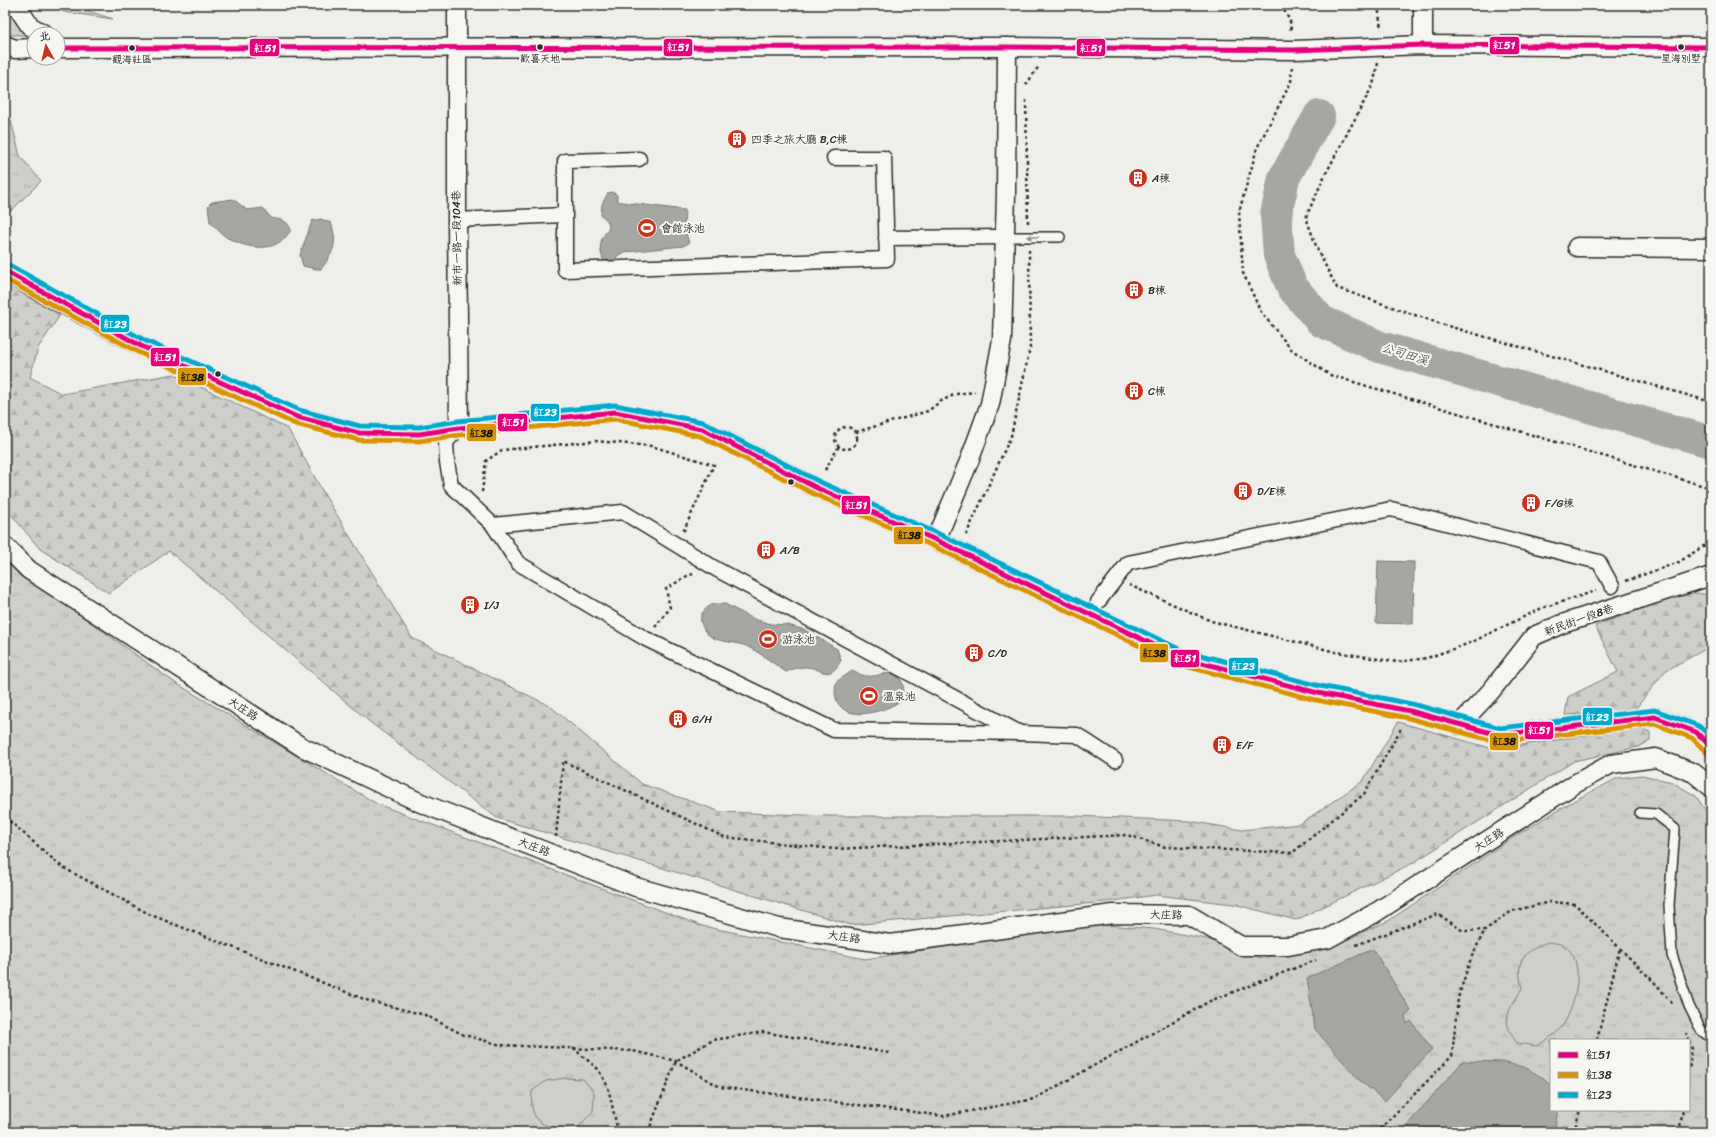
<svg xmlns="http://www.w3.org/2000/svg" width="1716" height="1137" font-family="Sriracha,'LXGW WenKai TC',sans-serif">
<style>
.grass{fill:url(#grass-tufts);stroke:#7c7c7a;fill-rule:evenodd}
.forest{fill:url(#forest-firs);stroke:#7c7c7a}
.garden{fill:#cececa;stroke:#7c7c7a}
.water{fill:#a6a6a3;stroke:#757573}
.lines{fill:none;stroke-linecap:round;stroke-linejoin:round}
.river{stroke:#a6a6a3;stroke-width:32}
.service-casing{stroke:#2b2b2b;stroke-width:12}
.pedestrian-casing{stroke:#2b2b2b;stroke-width:17}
.minor-casing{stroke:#2b2b2b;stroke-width:21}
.path{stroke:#2b2b2b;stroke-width:2.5;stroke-dasharray:3 3;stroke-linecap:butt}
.service{stroke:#f6f6f2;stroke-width:9}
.pedestrian{stroke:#f6f6f2;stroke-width:14}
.minor{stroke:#f6f6f2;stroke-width:18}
.bus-1-casing{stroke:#f6f6f2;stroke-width:8}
.bus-2-casing{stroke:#f6f6f2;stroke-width:8}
.bus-3-casing{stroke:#f6f6f2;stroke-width:8}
.bus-1{stroke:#e5007d;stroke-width:5}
.bus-2{stroke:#d89406;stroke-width:5}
.bus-3{stroke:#00a9ce;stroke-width:5}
.oneway{fill:#90908e}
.bus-dot{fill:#2b2b2b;stroke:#f6f6f2;stroke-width:1.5}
.labels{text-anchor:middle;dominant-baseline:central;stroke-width:4;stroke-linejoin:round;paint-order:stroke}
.bus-label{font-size:10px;fill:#2b2b2b;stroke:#f6f6f2}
.poi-label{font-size:11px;fill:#2b2b2b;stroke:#f6f6f2;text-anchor:start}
.street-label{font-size:11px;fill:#2b2b2b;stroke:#f6f6f2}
.water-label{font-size:12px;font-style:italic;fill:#565655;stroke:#f6f6f2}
.line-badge{stroke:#f6f6f2;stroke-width:1.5}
.badge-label{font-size:11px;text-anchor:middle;font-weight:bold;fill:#fff}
.pale-badge-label{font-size:11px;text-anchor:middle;font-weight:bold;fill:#111}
</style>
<defs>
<pattern id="grass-tufts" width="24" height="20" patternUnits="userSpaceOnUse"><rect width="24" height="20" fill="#cececa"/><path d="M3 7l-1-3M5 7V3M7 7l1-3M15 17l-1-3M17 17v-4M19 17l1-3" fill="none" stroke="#b1b1ae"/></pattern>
<pattern id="forest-firs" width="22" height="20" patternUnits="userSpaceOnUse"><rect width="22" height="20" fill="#cececa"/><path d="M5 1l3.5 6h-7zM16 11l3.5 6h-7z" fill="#b1b1ae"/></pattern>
</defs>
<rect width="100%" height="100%" fill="#eeeeea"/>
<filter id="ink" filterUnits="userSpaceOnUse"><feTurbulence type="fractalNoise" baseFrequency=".025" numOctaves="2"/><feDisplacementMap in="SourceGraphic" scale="8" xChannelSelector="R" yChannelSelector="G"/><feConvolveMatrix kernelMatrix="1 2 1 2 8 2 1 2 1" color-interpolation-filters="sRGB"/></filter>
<g filter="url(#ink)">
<!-- grass -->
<g class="grass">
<polygon points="5,5 16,20 31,35 5,35"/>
<polygon points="52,5 75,5 76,7 113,19 64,12"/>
<polygon points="5,97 20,156 41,181 11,211 5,215"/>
<path d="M 5,561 L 174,682 L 377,804 L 702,926 L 865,959 L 1095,924 L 1154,929 L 1207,939 L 1261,958 L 1329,947 L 1388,921 L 1517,835 L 1575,800 L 1618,778 L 1642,775 L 1672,782 L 1696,796 L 1711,819 L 1711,1132 L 5,1132 ZM 1551,1040 L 1689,1040 L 1689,1110 L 1551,1110 Z"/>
</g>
<!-- forest -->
<g class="forest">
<polygon points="5,283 60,315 38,348 30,377 62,394 174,374 288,429 324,494 412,638 550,706 642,784 721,812 831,816 1076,816 1189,821 1242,830 1300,824 1363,781 1398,722 1494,749 1640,728 1650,732 1650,741 1638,747 1574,761 1413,863 1296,920 1233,904 1156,895 1106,902 851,925 497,818 371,723 169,551 109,593 40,549 5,507"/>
<polygon points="1687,592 1711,595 1711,646 1665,671 1633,712 1565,715 1568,697 1618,672 1595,626"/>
</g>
<!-- garden -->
<g class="garden">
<path d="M 1548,942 C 1553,943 1559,943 1563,945 C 1588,959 1575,1007 1563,1025 C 1557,1034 1546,1040 1537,1046 L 1517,1043 C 1499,1018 1509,1012 1522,988 C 1515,960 1523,952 1548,942 Z"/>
<path d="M 565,1078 L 583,1079 L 594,1092 L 593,1111 L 576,1130 C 545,1126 529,1128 532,1091 L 546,1081 Z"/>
<polygon points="717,1127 738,1132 691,1132 696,1130"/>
</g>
<!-- water -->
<g class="water">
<path d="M 612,192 L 617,195 L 617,201 L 622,202 L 685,210 L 684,227 L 689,243 L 683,246 L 626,252 L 618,255 L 614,263 L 605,263 C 602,259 599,247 601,242 C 604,230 617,227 601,215 L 602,204 L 608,193 Z"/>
<path d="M 233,199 L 247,210 L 263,208 L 271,218 C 281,220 288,220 291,230 C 276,255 247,249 226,237 C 220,233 215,226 210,222 L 208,206 L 212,202 Z"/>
<path d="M 321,219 L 331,223 C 338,243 334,252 321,269 L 316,269 L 303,266 L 300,255 L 312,221 Z"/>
<polygon points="1378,561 1414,562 1413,624 1376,623"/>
<path d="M 713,604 L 725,604 L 754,619 L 771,624 L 788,625 L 805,630 L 837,649 L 841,660 C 829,684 820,666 804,667 C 798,667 791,670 786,672 C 774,664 762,654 750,648 C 733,638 707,647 701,622 C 699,613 706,608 713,604 Z"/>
<path d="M 852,671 C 858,674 866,677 873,676 C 877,676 880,674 883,674 C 902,671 906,685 902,700 C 879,716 828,726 836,682 Z"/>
<polygon points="1373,949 1411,1011 1405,1016 1407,1024 1411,1021 1432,1049 1385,1101 1358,1079 1315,1029 1307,978"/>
<polygon points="1463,1061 1503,1062 1526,1068 1545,1079 1551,1086 1551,1110 1558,1110 1554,1132 1401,1132"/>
</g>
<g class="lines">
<!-- river -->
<polyline class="river" points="1319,116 1284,178 1276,215 1279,255 1292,287 1321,321 1380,347 1711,442"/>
<defs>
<g id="service">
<polyline points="1005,237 1060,237"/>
<polyline points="1640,813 1656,814 1675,829 1669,905 1672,955 1689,1006 1701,1030 1711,1038"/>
</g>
<g id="pedestrian">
<polyline points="639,159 565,161 565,270 887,259 884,158 834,158"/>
<polyline points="457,220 564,215"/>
<polyline points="886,238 1005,237"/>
<polyline points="459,428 446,442 447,462 451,485 493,525 623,512 716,569 1020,733 834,730 646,639 518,563 493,525"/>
<polyline points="1098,602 1128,563 1391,509 1599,562 1612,586"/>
<polyline points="1020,733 1077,735 1115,760"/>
</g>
<g id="minor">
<polyline points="16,5 30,26 44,34"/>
<polyline points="457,5 457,220 459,428"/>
<polyline points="5,45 15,49 34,48"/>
<polyline points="1423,45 1423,5"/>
<polyline points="58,48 1007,47 1294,50 1423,45 1711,47"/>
<polyline points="1577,247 1711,248"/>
<polyline points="5,271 35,289 141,346 297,417 359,433 419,434 459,428 615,412 702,429 817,488 936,540 1179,657 1318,693 1410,711 1499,735 1655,717 1696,732 1711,747"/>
<polyline points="936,540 970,459 990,404 1002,340 1006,193 1007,47"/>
<polyline points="5,546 29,570 302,747 421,803 636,887 779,928 890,944 1113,914 1189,915 1241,946 1288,946 1327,939 1375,913 1573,785 1611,764 1656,758 1694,773 1711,787"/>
<polyline points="1459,725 1491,691 1534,636 1562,624 1711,576"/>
</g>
</defs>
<!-- service casing -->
<use href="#service" class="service-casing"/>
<!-- pedestrian casing -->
<use href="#pedestrian" class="pedestrian-casing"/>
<!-- minor casing -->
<use href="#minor" class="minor-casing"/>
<!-- path -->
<g class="path">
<polyline points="1281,5 1290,21 1291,32"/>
<polyline points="1378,5 1381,29"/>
<polyline points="1378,63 1373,85 1324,177 1306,217 1317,249 1337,288 1441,324 1711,402"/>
<polyline points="1292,67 1291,82 1257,148 1239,212 1243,273 1261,312 1292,350 1330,375 1711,488"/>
<polyline points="1026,85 1039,66"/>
<polyline points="1026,100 1028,225"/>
<polyline points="5,182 11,211"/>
<circle cx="846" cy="438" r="11"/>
<polyline points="856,432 928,411 941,401 956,394 975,392"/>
<polyline points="825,470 839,446"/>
<polyline points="482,492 486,461 502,450 596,441 651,446 714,465 683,532"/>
<polyline points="966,535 1011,436 1030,348 1029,250"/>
<polyline points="1626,581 1679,562 1710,542 1711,539"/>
<polyline points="1129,585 1211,621 1336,652 1397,662 1427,658 1470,643 1542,608 1596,591"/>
<polyline points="655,627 670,608 666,589 687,576 693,574"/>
<polyline points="5,817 62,867 151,915 369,1001 425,1015 464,1035 501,1045 633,1051 676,1061 720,1087 944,1116 1034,1099 1210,1001 1316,960"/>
<polyline points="556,837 563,761 724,837 834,849 1127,835 1165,847 1292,853 1364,794 1402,727"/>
<polyline points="1356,945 1438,914 1463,931 1485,930 1512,911 1550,902 1575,904 1657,985 1673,1005"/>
<polyline points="1686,1033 1689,1040"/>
<polyline points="1597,1040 1620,948"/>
<polyline points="1689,1041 1692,1049 1689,1069"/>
<polyline points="573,1048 598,1069 608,1087 618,1132"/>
<polyline points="1380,1129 1452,1056 1458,998 1471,958 1485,930"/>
<polyline points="648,1132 676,1061 713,1040 763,1032 889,1053"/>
<polyline points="1574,1132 1580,1110"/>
<polyline points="1679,1132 1683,1110"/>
</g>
<!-- service -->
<use href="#service" class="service"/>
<!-- pedestrian -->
<use href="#pedestrian" class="pedestrian"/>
<!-- minor -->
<use href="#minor" class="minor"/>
<defs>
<g id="bus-1">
<polyline points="58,48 1007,47 1294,50 1423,45 1711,47"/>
<polyline points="5,271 141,346 297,417 359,433 419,434 459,428 615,412 702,429 817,488 936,540 1179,657 1318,693 1410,711 1499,735 1655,717 1696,732 1711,747"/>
</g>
<polyline id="bus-2" points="5,279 138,352 295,424 359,440 419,441 460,435 615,419 700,436 814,494 933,546 1177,664 1316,700 1408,718 1498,742 1654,724 1692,738 1706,752"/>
<polyline id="bus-3" points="9,265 144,340 299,410 360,426 419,427 458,421 615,405 703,422 820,482 939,534 1181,650 1320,686 1412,704 1500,728 1655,710 1699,726 1711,737"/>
</defs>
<!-- bus-1 casing -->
<use href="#bus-1" class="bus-1-casing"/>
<!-- bus-2 casing -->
<use href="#bus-2" class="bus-2-casing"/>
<!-- bus-3 casing -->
<use href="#bus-3" class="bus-3-casing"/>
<!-- bus-1 -->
<use href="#bus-1" class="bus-1"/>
<!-- bus-2 -->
<use href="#bus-2" class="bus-2"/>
<!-- bus-3 -->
<use href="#bus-3" class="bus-3"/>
</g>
<!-- one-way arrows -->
<defs><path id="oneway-solid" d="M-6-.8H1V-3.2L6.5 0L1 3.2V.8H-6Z"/></defs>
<use class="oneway" href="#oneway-solid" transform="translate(1033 237) rotate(179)"/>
</g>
<!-- icons -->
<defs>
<symbol id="building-disc" viewBox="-11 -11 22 22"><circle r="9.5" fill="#c8321e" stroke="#f6f6f2"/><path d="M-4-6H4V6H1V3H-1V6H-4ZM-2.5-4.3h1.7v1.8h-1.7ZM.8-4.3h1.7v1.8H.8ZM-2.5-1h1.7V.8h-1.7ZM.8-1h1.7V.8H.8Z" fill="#fff"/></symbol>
<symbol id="stadium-disc" viewBox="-11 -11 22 22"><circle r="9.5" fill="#c8321e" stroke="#f6f6f2"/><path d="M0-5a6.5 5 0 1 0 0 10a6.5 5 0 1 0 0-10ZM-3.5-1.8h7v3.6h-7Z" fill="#fff"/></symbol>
</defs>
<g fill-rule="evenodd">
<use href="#building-disc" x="726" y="128" width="22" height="22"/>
<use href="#building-disc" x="1127" y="167" width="22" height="22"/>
<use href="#stadium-disc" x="636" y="217" width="22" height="22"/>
<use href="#building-disc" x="1123" y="279" width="22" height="22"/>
<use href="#building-disc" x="1123" y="380" width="22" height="22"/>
<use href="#building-disc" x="1232" y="480" width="22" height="22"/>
<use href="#building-disc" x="1520" y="492" width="22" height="22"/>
<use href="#building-disc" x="755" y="539" width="22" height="22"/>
<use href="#building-disc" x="459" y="594" width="22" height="22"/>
<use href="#stadium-disc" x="757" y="628" width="22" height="22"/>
<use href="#building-disc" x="963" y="642" width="22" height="22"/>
<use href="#stadium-disc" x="858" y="685" width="22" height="22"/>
<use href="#building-disc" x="667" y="708" width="22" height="22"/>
<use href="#building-disc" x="1211" y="734" width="22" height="22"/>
</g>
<!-- markers -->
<g class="bus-dot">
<circle cx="540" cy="47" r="3.5"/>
<circle cx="1681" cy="47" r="3.5"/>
<circle cx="132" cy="48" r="3.5"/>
<circle cx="218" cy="374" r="3.5"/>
<circle cx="791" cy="482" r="3.5"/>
</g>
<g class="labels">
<!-- bus labels -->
<g class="bus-label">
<text x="540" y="59">歡喜天地</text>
<text x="1681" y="59">星海別墅</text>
<text x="132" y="60">觀海社區</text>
</g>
<!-- poi labels -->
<g class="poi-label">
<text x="751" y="139">四季之旅大廳 B,C棟</text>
<text x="1152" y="178">A棟</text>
<text x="661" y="228">會館泳池</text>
<text x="1148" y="290">B棟</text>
<text x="1148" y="391">C棟</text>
<text x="1257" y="491">D/E棟</text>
<text x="1545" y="503">F/G棟</text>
<text x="780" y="550">A/B</text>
<text x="484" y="605">I/J</text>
<text x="782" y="639">游泳池</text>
<text x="988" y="653">C/D</text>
<text x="883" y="696">溫泉池</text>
<text x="692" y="719">G/H</text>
<text x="1236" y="745">E/F</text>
</g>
<!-- street labels -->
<g class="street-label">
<text transform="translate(457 238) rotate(-91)">新市一路一段104巷</text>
<text transform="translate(1579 620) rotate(-20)">新民街一段8巷</text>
<text transform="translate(243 709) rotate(33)">大庄路</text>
<text transform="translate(1489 840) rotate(-33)">大庄路</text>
<text transform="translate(534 847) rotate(21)">大庄路</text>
<text transform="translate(1166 915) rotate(1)">大庄路</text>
<text transform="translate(844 937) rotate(8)">大庄路</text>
</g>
<!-- water labels -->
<g class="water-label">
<text transform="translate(1405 354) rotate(17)">公司田溪</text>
</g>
</g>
<g class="line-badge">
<rect x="1489" y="36" width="31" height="19" rx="4" fill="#e5007d"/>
<rect x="663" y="38" width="30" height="19" rx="4" fill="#e5007d"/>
<rect x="249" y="38" width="31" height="19" rx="4" fill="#e5007d"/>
<rect x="1076" y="38" width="30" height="19" rx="4" fill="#e5007d"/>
<rect x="100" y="314" width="30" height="19" rx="4" fill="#00a9ce"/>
<rect x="150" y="347" width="30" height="20" rx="4" fill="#e5007d"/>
<rect x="177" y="367" width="30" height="19" rx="4" fill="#d89406"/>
<rect x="530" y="403" width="30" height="19" rx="4" fill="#00a9ce"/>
<rect x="497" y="413" width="31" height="19" rx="4" fill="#e5007d"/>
<rect x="466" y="423" width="31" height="19" rx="4" fill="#d89406"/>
<rect x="841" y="495" width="30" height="20" rx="4" fill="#e5007d"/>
<rect x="893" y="526" width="31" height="19" rx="4" fill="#d89406"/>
<rect x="1139" y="643" width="30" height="20" rx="4" fill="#d89406"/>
<rect x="1170" y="649" width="30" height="19" rx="4" fill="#e5007d"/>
<rect x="1228" y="657" width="31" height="19" rx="4" fill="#00a9ce"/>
<rect x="1582" y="707" width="31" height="19" rx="4" fill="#00a9ce"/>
<rect x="1524" y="721" width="30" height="19" rx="4" fill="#e5007d"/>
<rect x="1489" y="732" width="30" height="19" rx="4" fill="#d89406"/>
</g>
<g class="badge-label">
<text x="1504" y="49">紅51</text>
<text x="678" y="51">紅51</text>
<text x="265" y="52">紅51</text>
<text x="1091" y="52">紅51</text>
<text x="115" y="328">紅23</text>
<text x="165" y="361">紅51</text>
<text x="545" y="416">紅23</text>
<text x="513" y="426">紅51</text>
<text x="856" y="509">紅51</text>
<text x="1185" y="662">紅51</text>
<text x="1243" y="670">紅23</text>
<text x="1597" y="721">紅23</text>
<text x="1539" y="734">紅51</text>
</g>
<g class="pale-badge-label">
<text x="192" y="381">紅38</text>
<text x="481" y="437">紅38</text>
<text x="909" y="539">紅38</text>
<text x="1154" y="657">紅38</text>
<text x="1504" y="745">紅38</text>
</g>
<!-- margin -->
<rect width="1716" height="1137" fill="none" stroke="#f6f6f2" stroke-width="20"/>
<rect x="10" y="10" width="1696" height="1117" fill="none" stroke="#2b2b2b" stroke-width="1.5" filter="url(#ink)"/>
<!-- legend -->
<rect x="1550" y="1039" width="140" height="72" fill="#f6f6f2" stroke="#a5a5a2"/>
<rect x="1558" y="1052" width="20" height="6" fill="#e5007d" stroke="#a5a5a2"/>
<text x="1586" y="1059" font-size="12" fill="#2b2b2b">紅51</text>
<rect x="1558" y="1072" width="20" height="6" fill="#d89406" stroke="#a5a5a2"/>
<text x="1586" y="1079" font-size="12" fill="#2b2b2b">紅38</text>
<rect x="1558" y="1092" width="20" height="6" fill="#00a9ce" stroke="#a5a5a2"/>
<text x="1586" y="1099" font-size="12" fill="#2b2b2b">紅23</text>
<!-- north arrow -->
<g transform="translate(46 46) rotate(352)"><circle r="19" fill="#f6f6f2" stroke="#a5a5a2"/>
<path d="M0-3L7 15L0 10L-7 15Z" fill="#c8321e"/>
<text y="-6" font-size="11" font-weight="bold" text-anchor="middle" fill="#2b2b2b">北</text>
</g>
</svg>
